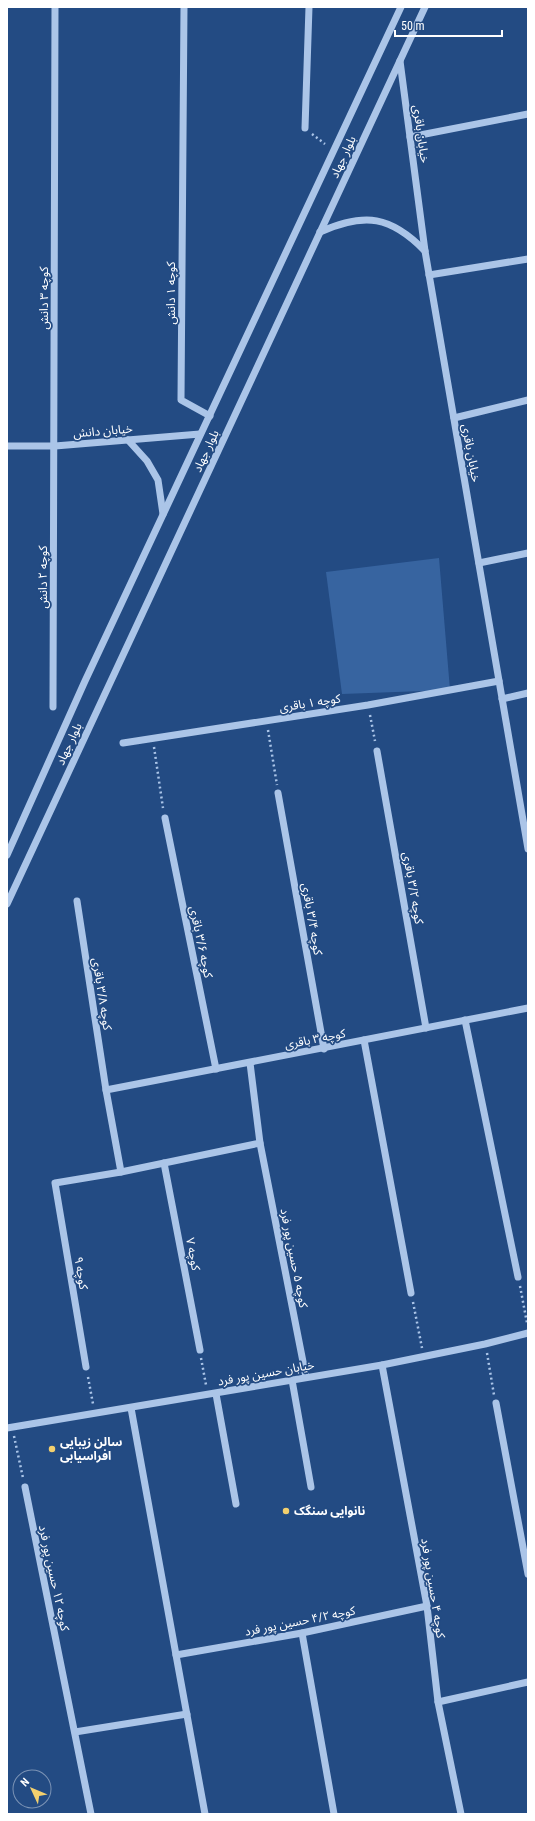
<svg xmlns="http://www.w3.org/2000/svg" width="535" height="1821" font-family="'Roboto Condensed','Noto Sans Arabic',sans-serif">
<style>
.green{fill:#3764a0}
.lines{fill:none;stroke-linecap:round;stroke-linejoin:round}
.path{stroke:#abc5e8;stroke-width:2.5;stroke-dasharray:2 3;stroke-linecap:butt}
.minor{stroke:#abc5e8;stroke-width:7}
.poi-dot{fill:#f3d06e;stroke:#234b83;stroke-width:1.5}
.labels{text-anchor:middle;dominant-baseline:central;stroke-width:3.5;stroke-linejoin:round;paint-order:stroke}
.street-label{font-size:12px;fill:#fff;stroke:#234b83}
.poi-label{font-size:12px;font-weight:bold;fill:#fff;stroke:#234b83;text-anchor:start}
</style>
<rect width="100%" height="100%" fill="#234b83"/>
<!-- green -->
<polygon class="green" points="439,558 450,690 342,694 326,572"/>
<g class="lines">
<!-- path -->
<g class="path">
<polyline points="312,134 325,144"/>
<polyline points="370,715 375,741"/>
<polyline points="268,730 277,785"/>
<polyline points="154,747 163,808"/>
<polyline points="520,1286 527,1323"/>
<polyline points="413,1302 422,1348"/>
<polyline points="487,1353 494,1395"/>
<polyline points="201,1358 206,1385"/>
<polyline points="88,1377 93,1404"/>
<polyline points="14,1436 23,1478"/>
</g>
<!-- minor -->
<g class="minor">
<polyline points="184,7 181,400 210,416"/>
<polyline points="400,61 425,251 528,849"/>
<polyline points="305,128 309,7"/>
<polyline points="410,137 528,114"/>
<path d="M 320,232 C 365,212 391,216 425,251"/>
<polyline points="429,275 528,259"/>
<polyline points="454,418 528,400"/>
<polyline points="128,440 147,461 158,480 163,514"/>
<polyline points="7,446 55,446 200,434"/>
<polyline points="479,563 528,553"/>
<polyline points="502,699 528,693"/>
<polyline points="53,707 55,7"/>
<polyline points="123,743 368,705 499,681"/>
<polyline points="377,751 426,1028"/>
<polyline points="278,793 324,1049"/>
<polyline points="165,818 216,1069"/>
<polyline points="7,855 85,681 401,7"/>
<polyline points="77,901 106,1090 121,1172"/>
<polyline points="7,904 425,7"/>
<polyline points="465,1020 518,1277"/>
<polyline points="364,1040 411,1293"/>
<polyline points="250,1063 260,1143 306,1377"/>
<polyline points="106,1090 528,1008"/>
<polyline points="164,1163 200,1350"/>
<polyline points="382,1365 427,1606 438,1702 461,1814"/>
<polyline points="86,1367 55,1183 121,1172 260,1143"/>
<polyline points="292,1380 311,1487"/>
<polyline points="216,1394 236,1504"/>
<polyline points="496,1403 528,1574"/>
<polyline points="131,1408 205,1814"/>
<polyline points="7,1428 382,1365 485,1344 528,1333"/>
<polyline points="25,1487 91,1814"/>
<polyline points="302,1633 334,1814"/>
<polyline points="176,1655 302,1633 427,1606"/>
<polyline points="438,1702 528,1682"/>
<polyline points="75,1732 187,1714"/>
</g>
</g>
<!-- markers -->
<g class="poi-dot">
<circle cx="52" cy="1449" r="4"/>
<circle cx="286" cy="1511" r="4"/>
</g>
<g class="labels">
<!-- street labels -->
<g class="street-label">
<text transform="translate(421 134) rotate(82)">خیابان باقری</text>
<text transform="translate(343 157) rotate(-65)">بلوار جهاد</text>
<text transform="translate(171 293) rotate(-90)">کوچه ۱ دانش</text>
<text transform="translate(44 298) rotate(-90)">کوچه ۳ دانش</text>
<text transform="translate(103 431) rotate(-5)">خیابان دانش</text>
<text transform="translate(206 451) rotate(-65)">بلوار جهاد</text>
<text transform="translate(471 453) rotate(80)">خیابان باقری</text>
<text transform="translate(43 577) rotate(-90)">کوچه ۲ دانش</text>
<text transform="translate(310 703) rotate(-9)">کوچه ۱ باقری</text>
<text transform="translate(69 744) rotate(-65)">بلوار جهاد</text>
<text transform="translate(413 888) rotate(80)">کوچه ۳/۲ باقری</text>
<text transform="translate(312 919) rotate(80)">کوچه ۳/۴ باقری</text>
<text transform="translate(201 942) rotate(78)">کوچه ۳/۶ باقری</text>
<text transform="translate(102 994) rotate(81)">کوچه ۳/۸ باقری</text>
<text transform="translate(315 1039) rotate(-11)">کوچه ۳ باقری</text>
<text transform="translate(193 1254) rotate(79)">کوچه ۷</text>
<text transform="translate(294 1258) rotate(79)">کوچه ۵ حسین پور فرد</text>
<text transform="translate(81 1273) rotate(80)">کوچه ۹</text>
<text transform="translate(266 1373) rotate(-10)">خیابان حسین پور فرد</text>
<text transform="translate(54 1578) rotate(78)">کوچه ۱۲ حسین پور فرد</text>
<text transform="translate(433 1588) rotate(81)">کوچه ۴ حسین پور فرد</text>
<text transform="translate(300 1621) rotate(-11)">کوچه ۴/۲ حسین پور فرد</text>
</g>
<!-- poi labels -->
<g class="poi-label">
<text x="60" y="1442">سالن زیبایی<tspan x="60" dy="14">افراسیابی</tspan></text>
<text x="294" y="1511">نانوایی سنگک</text>
</g>
</g>
<!-- border -->
<rect width="535" height="1821" fill="none" stroke="#ffffff" stroke-width="16"/>
<!-- north arrow -->
<g transform="translate(32 1789) rotate(314)"><circle r="19" fill="#234b83" stroke="#7b93b5"/>
<path d="M0-3L7 15L0 10L-7 15Z" fill="#f3d06e"/>
<text y="-6" font-size="11" font-weight="bold" text-anchor="middle" fill="#ffffff">N</text>
</g>
<!-- scale -->
<path d="M395 30v6h107v-6" fill="none" stroke="#ffffff" stroke-width="2"/>
<text x="401" y="30" font-size="12" fill="#ffffff" stroke="#234b83" stroke-width="3" paint-order="stroke">50 m</text>
</svg>
